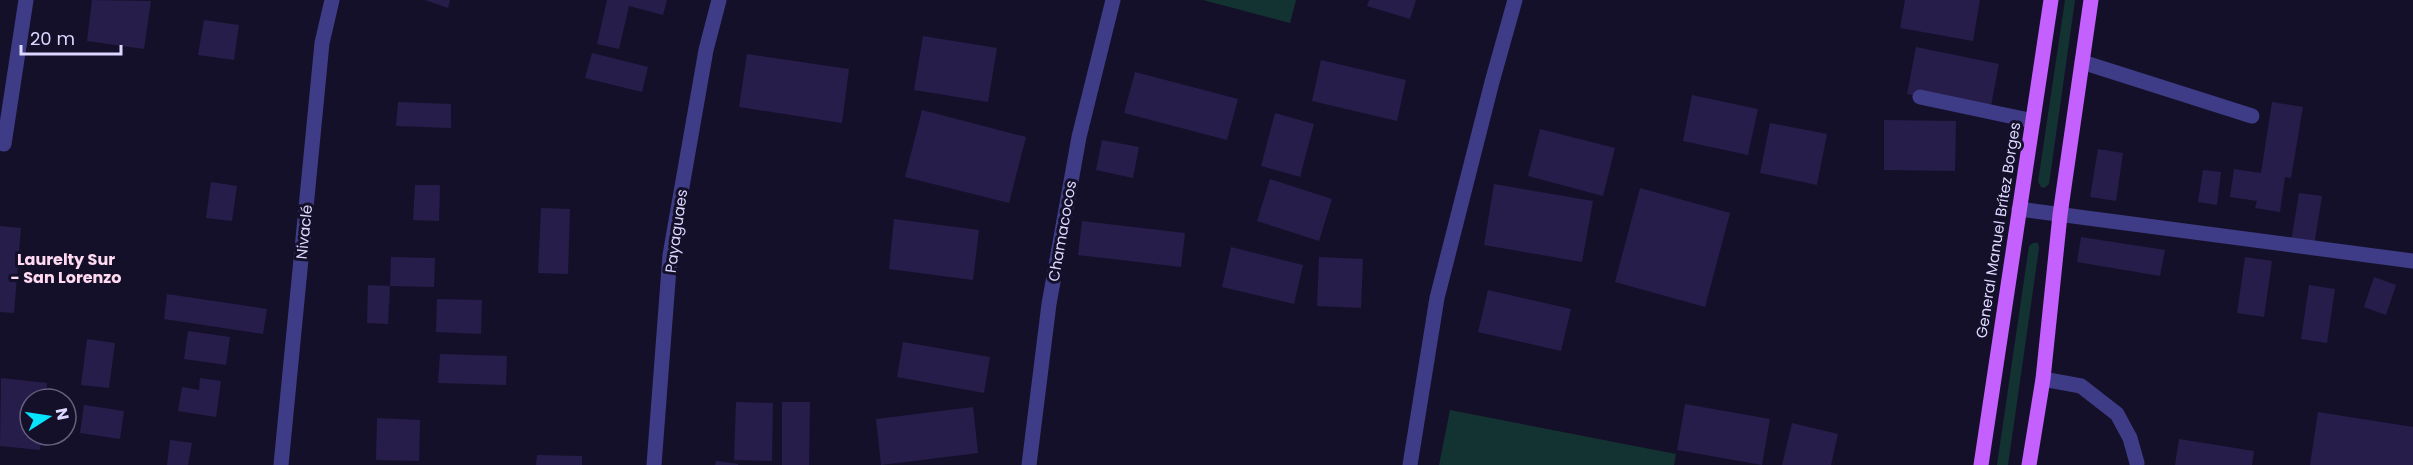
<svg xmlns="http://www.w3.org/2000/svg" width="2413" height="465" font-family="Poppins,sans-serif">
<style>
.green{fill:#133332}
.building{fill:#261d4a}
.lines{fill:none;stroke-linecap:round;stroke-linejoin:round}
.minor{stroke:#3f3c87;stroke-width:15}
.major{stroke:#c460fe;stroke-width:15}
.labels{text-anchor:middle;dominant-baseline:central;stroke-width:6;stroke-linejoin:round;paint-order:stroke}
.street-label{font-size:15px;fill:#ddd8ff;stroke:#151029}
.neighbourhood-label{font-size:16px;font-weight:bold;fill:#ffdaf1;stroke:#151029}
</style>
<rect width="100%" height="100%" fill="#151029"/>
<!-- green -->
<g class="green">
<polygon points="1203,0 1296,0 1290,23"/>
<polygon points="2065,0 2075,0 2049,184 2044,188 2041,187 2038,182"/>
<polygon points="2033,243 2038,243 2039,248 2008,465 1997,465 2029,246"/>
<polygon points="1450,410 1676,454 1674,465 1439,465"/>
</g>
<!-- building -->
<g class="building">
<polygon points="92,0 151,1 144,49 87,41"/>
<polygon points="425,0 450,0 448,8"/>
<polygon points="607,0 667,0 663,15 629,6 619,49 597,44"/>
<polygon points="1369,0 1416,0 1410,19 1367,6"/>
<polygon points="1905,0 1980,0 1973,41 1900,28"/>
<polygon points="204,20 239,25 234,60 198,55"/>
<polygon points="923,36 997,48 988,102 914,90"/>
<polygon points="1916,47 1999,64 1990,111 1907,94"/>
<polygon points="592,53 648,67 642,92 585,78"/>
<polygon points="747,54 849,69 842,123 739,107"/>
<polygon points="1321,60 1406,80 1397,121 1312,101"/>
<polygon points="1135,72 1238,99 1227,140 1124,113"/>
<polygon points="1692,95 1758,109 1748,155 1683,141"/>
<polygon points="398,102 451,104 451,128 396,126"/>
<polygon points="2272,102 2303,107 2291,178 2285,177 2280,212 2255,208 2257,201 2230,197 2234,169 2261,173"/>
<polygon points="922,110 1026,137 1009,203 905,177"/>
<polygon points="1275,113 1314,124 1300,177 1261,166"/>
<polygon points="1884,120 1956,121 1955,171 1884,170"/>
<polygon points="1770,123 1827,134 1817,185 1760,173"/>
<polygon points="1540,129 1615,148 1603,196 1528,176"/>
<polygon points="1102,140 1139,147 1133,178 1096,170"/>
<polygon points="2098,149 2123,153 2116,201 2090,197"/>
<polygon points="2203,170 2221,172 2217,205 2198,202"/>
<polygon points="1270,179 1332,199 1319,241 1257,221"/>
<polygon points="211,182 237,186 232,221 206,218"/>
<polygon points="1494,184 1593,201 1582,262 1484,245"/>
<polygon points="415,185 440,185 439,221 413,220"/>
<polygon points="1640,188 1730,213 1705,307 1615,282"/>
<polygon points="2299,193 2322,196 2314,246 2291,242"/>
<polygon points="541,208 570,209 568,274 538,273"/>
<polygon points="894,219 979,230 973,280 889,269"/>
<polygon points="1082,221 1185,233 1181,267 1078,255"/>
<polygon points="0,226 21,228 14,313 0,312"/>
<polygon points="2081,237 2165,250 2160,276 2077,262"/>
<polygon points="1231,247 1303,265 1294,304 1222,287"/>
<polygon points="391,257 435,258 434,287 390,286"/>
<polygon points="1319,257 1363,259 1361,308 1317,306"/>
<polygon points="2245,257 2272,261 2264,317 2237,313"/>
<polygon points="2374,277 2396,285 2386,315 2364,307"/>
<polygon points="368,285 390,286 388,324 367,323"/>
<polygon points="2309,285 2335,289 2327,343 2301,339"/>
<polygon points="1488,290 1571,309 1561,351 1478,332"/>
<polygon points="167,294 267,309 263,334 164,319"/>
<polygon points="437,299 482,300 481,334 436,332"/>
<polygon points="188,331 230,337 226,365 184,359"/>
<polygon points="87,339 115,343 109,388 81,385"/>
<polygon points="903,342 990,357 984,393 897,377"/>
<polygon points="440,354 507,356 506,385 438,383"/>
<polygon points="1,378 47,383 45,399 30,399 30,435 42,435 40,450 0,446"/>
<polygon points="200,378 221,381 216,417 178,411 182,387 199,390"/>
<polygon points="736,402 773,403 772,461 734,460"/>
<polygon points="782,402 810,402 809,465 782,465"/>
<polygon points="1685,404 1770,419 1762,465 1677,450"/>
<polygon points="84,405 124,411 120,439 80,433"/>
<polygon points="973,407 978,453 881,465 876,419"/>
<polygon points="2318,412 2413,427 2413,465 2310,465"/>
<polygon points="377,418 420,420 419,461 376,460"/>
<polygon points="1792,423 1838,434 1831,465 1782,465"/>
<polygon points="2179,439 2254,451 2252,465 2175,465"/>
<polygon points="170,440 192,443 188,465 167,465"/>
<polygon points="537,455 582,456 582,465 536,465"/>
<polygon points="716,461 738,464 738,465 715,465"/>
</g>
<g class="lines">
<!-- minor -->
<g class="minor">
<polyline points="2082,62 2252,116"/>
<polyline points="1920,97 2033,121"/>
<polyline points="0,143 4,144 26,0"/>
<polyline points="2019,209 2413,261"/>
<polyline points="2043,379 2081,386 2117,414 2130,438 2137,463"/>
<polyline points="281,465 322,43 332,0"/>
<polyline points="654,465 670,255 706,50 719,0"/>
<polyline points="1029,465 1049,304 1079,137 1113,0"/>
<polyline points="1410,465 1437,298 1492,82 1515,0"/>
</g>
<!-- major -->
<g class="major">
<polyline points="1981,465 2051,0"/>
<polyline points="2029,465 2043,379 2060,215 2091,0"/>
</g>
</g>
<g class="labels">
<!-- street labels -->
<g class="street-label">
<text transform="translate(1998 230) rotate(-81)">General Manuel Brítez Borges</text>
<text transform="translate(676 231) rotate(-82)">Payaguaes</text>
<text transform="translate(1062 231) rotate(-80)">Chamacocos</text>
<text transform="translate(304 232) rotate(-84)">Nivaclé</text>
</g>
<!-- neighbourhood labels -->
<g class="neighbourhood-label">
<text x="66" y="259">Laurelty Sur<tspan x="66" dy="18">- San Lorenzo</tspan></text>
</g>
</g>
<!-- north arrow -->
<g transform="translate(48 417) rotate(78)"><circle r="28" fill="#151029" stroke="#65607f" stroke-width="1.5"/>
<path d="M0-4.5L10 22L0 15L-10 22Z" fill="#06e3fd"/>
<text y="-9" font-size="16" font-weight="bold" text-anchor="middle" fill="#ddd8ff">N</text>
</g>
<!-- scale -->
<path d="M21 45v9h100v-9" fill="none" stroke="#ddd8ff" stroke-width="3"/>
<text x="30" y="45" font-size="18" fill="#ddd8ff" stroke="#151029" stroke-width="4.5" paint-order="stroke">20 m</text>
</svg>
